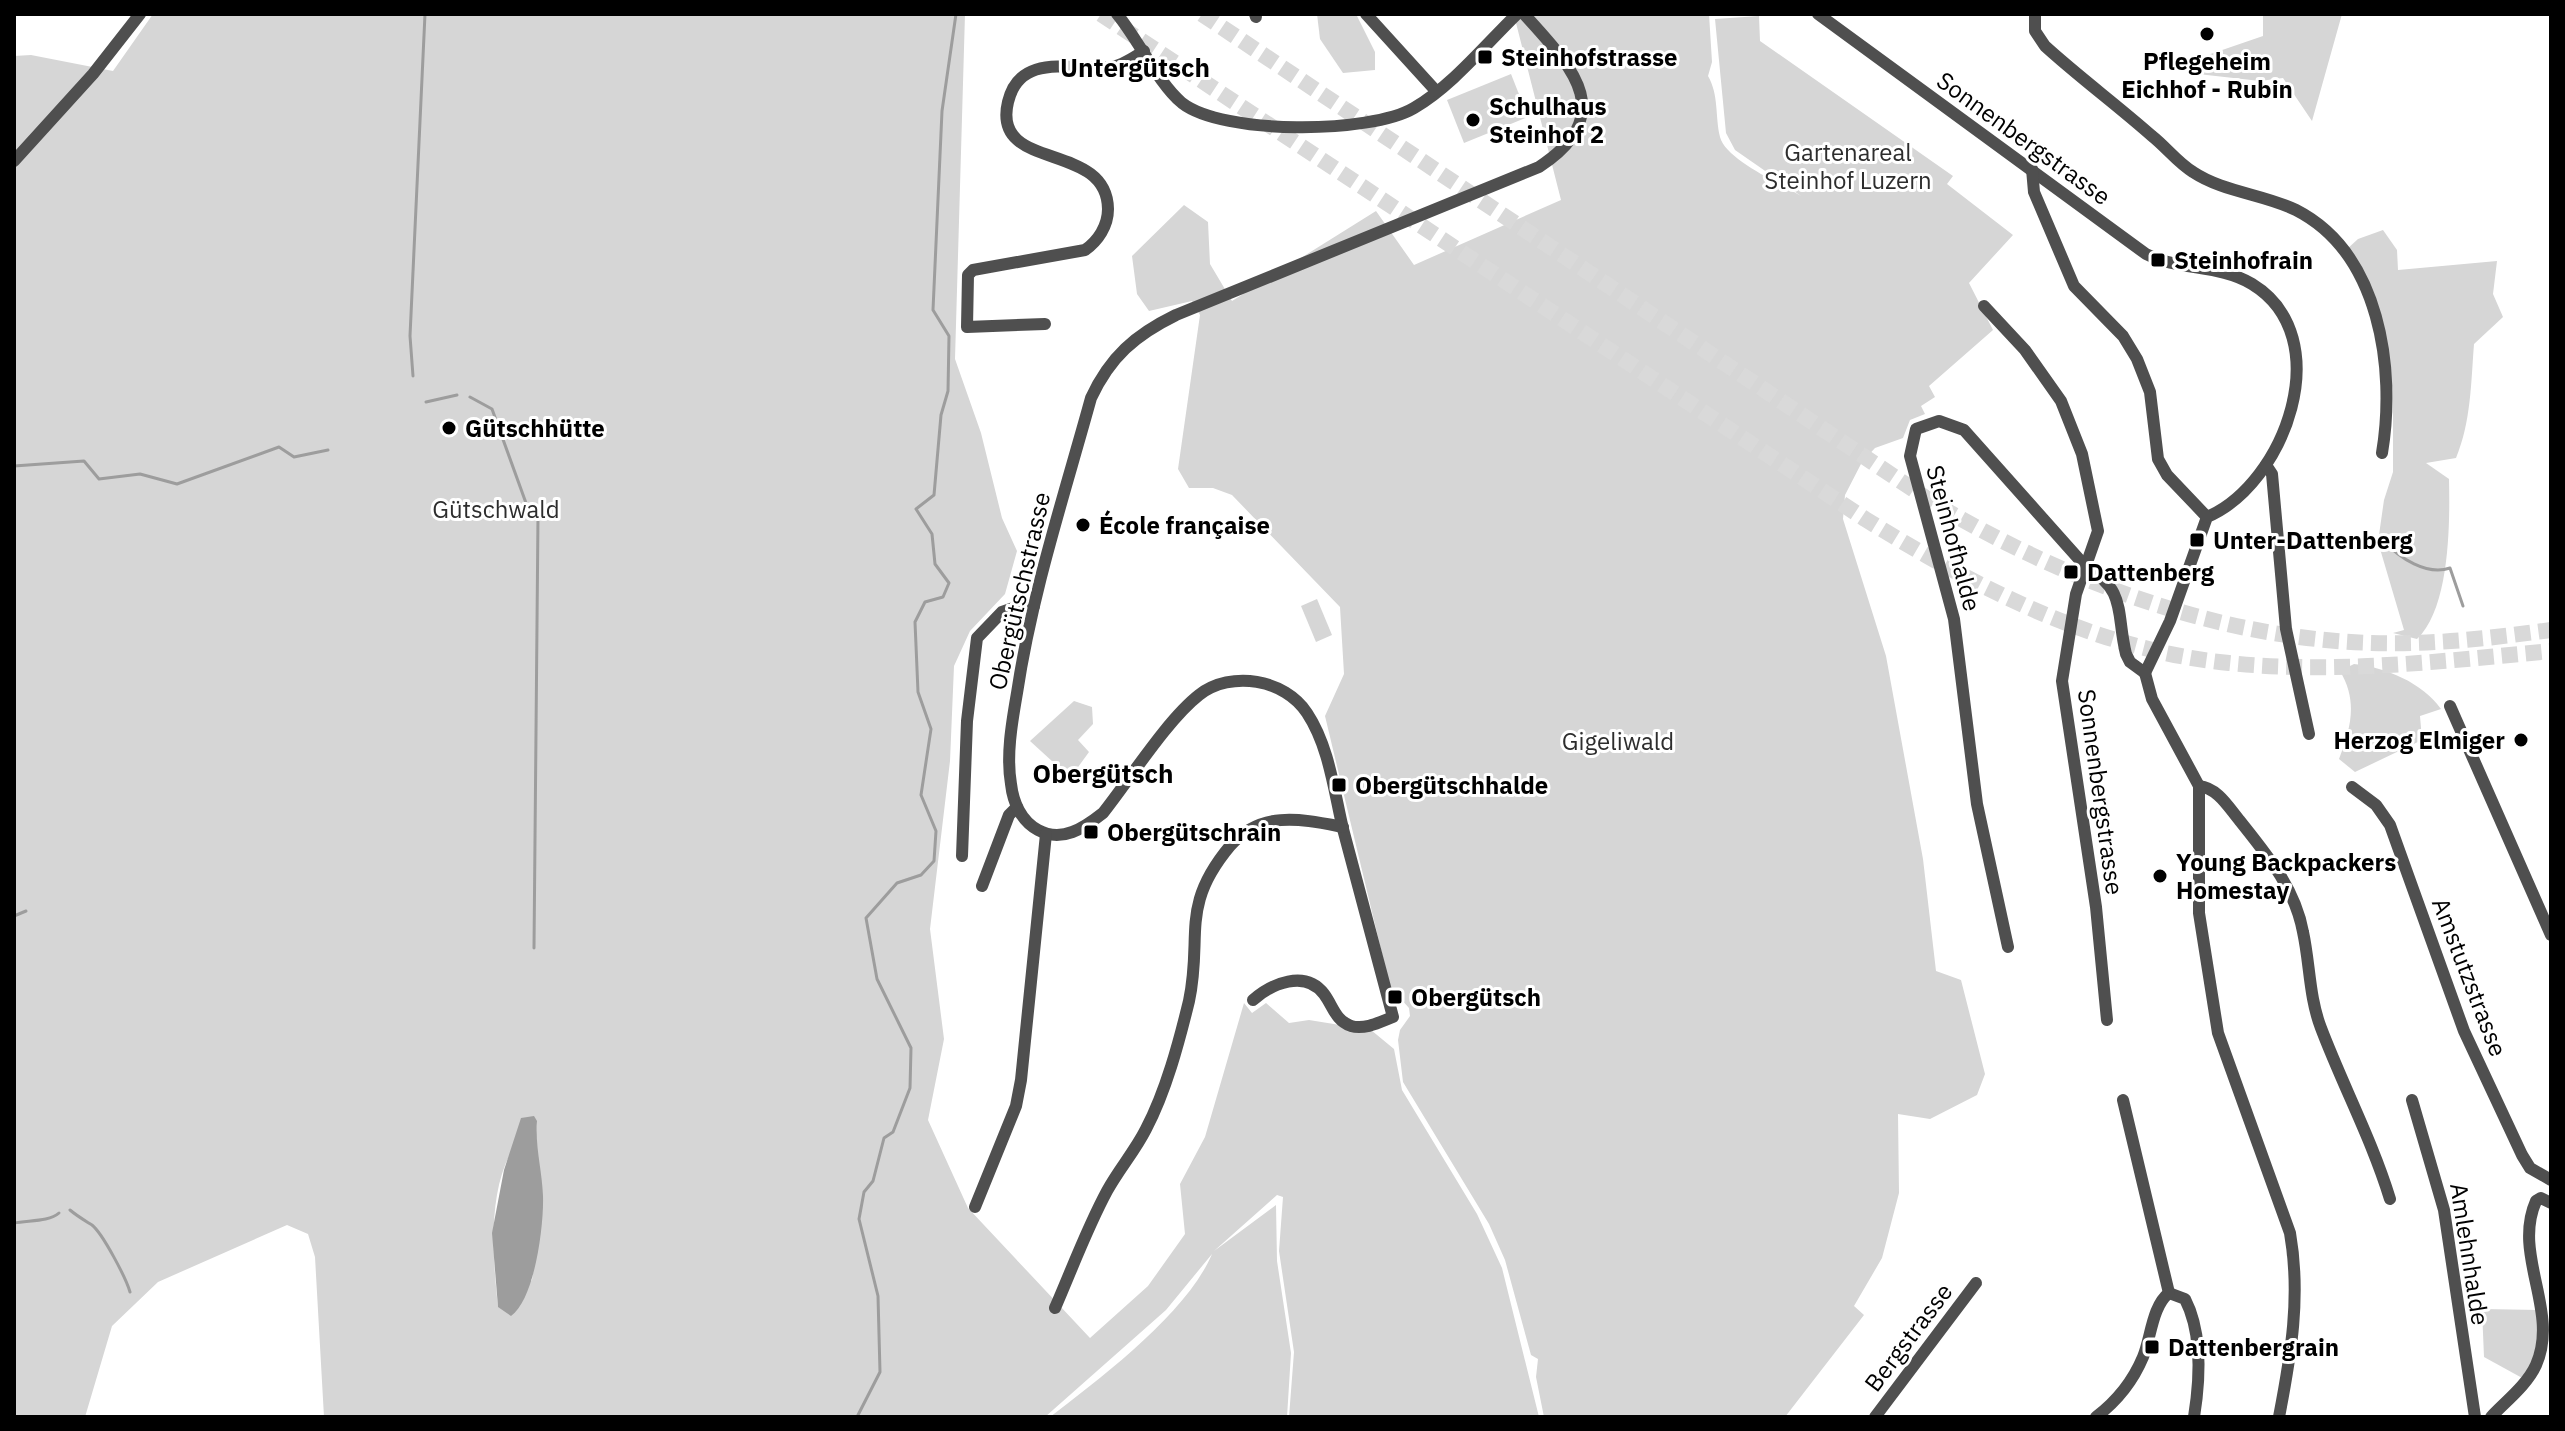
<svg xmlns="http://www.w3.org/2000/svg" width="2565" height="1431" font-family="'IBM Plex Sans',sans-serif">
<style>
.green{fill:#d6d6d6;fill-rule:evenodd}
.water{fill:#9d9d9d}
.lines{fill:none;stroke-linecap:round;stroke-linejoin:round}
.stream{stroke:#9d9d9d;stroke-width:3}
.highway-tunnel{stroke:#d9d9d9;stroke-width:16;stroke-dasharray:16 8;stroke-linecap:butt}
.minor{stroke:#4f4f4f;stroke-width:12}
.poi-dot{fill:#000;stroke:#fff;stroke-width:3}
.labels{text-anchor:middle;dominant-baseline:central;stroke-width:6;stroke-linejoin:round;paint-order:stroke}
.poi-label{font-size:24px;font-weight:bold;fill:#000;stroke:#fff;text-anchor:start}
.street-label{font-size:24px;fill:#000;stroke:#fff}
.park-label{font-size:24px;fill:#2d2d2d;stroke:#fff}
.neighbourhood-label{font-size:26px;font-weight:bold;fill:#000;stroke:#fff}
</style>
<rect width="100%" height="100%" fill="#fff"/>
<!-- green -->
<g class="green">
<path d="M 153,14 L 965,14 L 955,359 L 981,433 L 1002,518 L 1017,551 L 1005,594 L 970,631 L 954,666 L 950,761 L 930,929 L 944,1039 L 928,1120 L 968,1208 L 1090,1338 L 1148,1286 L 1185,1234 L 1180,1184 L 1205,1137 L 1244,1003 L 1252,1013 L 1266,1003 L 1289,1023 L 1309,1020 L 1371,1030 L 1394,1049 L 1402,1090 L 1477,1214 L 1502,1268 L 1539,1417 L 1289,1417 L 1294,1352 L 1279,1251 L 1283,1197 L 1277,1195 L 1214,1251 L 1276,1205 L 1277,1261 L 1291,1353 L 1287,1417 L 1050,1417 C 1102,1377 1187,1313 1212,1254 L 1166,1310 L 1045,1417 L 324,1417 L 315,1257 L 308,1234 L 287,1225 L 158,1282 L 112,1326 L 85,1417 L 14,1417 L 14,56 L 31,55 L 113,71 ZM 537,1121 L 535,1146 L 542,1215 L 532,1280 L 498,1307 C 493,1259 487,1192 513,1149 C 519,1139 530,1130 537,1121 Z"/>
<polygon points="1317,14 1356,14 1375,52 1375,70 1343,73 1320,39"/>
<path d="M 1521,14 L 1709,14 L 1712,62 L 1708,76 C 1719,95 1715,116 1720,137 C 1726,160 1780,183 1801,196 L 1735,150 L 1726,133 L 1715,19 L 1759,16 L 1760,41 L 1953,176 L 1947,184 L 2013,235 L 1969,283 L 1993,330 L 1929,386 L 1935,397 L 1921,406 L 1925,414 L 1910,420 L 1903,438 L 1875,448 L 1862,462 L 1845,495 L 1843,519 L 1886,656 L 1923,859 L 1936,971 L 1961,980 L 1985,1074 L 1977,1095 L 1930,1119 L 1898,1114 L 1899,1193 L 1882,1258 L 1854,1306 L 1864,1315 L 1785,1417 L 1544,1417 L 1536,1377 L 1538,1359 L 1531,1355 L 1505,1260 L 1489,1224 L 1403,1082 L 1398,1040 L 1400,1030 L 1410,1016 L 1409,1008 L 1390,987 L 1325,716 L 1344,674 L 1340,607 L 1232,495 L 1213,488 L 1189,488 L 1178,469 L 1200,315 L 1192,301 L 1149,311 L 1137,294 L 1132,256 L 1184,205 L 1208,222 L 1210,264 L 1232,301 L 1376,211 L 1414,265 L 1561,200 L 1515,19 Z"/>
<polygon points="2263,14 2342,14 2312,121 2283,78 2260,81 2198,74 2196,59 2263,36"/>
<polygon points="1511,74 1528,117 1464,143 1447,100"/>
<path d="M 2383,230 L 2397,250 L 2398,270 L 2497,261 L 2493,294 L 2503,317 L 2474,344 C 2471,383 2471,422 2456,458 L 2426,463 L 2449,479 C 2450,523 2450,608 2417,639 L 2393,633 L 2404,630 L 2378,542 L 2384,500 L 2393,472 L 2393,391 L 2386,350 L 2346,250 L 2358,239 Z"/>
<polygon points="1317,599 1332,635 1316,642 1301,606"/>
<path d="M 2354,664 C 2385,667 2423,683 2441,709 L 2420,716 L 2422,740 L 2355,772 L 2339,759 C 2351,728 2358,701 2340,671 Z"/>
<polygon points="1074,701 1092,707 1093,724 1078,740 1089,752 1073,774 1063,780 1049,766 1053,762 1030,741"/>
<polygon points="2482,1309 2539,1310 2538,1346 2524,1379 2484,1357"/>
</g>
<!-- water -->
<path class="water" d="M 534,1116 L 537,1121 C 535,1147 542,1170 543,1196 C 544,1225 535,1299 511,1316 L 498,1307 L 492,1233 L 504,1170 L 521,1118 Z"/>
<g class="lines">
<!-- stream -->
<g class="stream">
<polyline points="413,376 410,336 425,14"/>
<polyline points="470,397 492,409 526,503"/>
<polyline points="426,402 457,395"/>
<polyline points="14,466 84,461 99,479 140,474 177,484 279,447 294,457 328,450"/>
<path d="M 2350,542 L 2384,541 C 2399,558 2427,576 2450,568 L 2463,606"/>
<polyline points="14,916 26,911"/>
<polyline points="534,948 538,516"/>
<path d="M 70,1210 C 77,1216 84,1220 92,1225 C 103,1234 126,1278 130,1292"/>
<path d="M 14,1223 C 28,1220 49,1222 59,1213"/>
<polyline points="857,1417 880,1372 878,1296 859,1219 864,1192 873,1181 884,1138 893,1132 910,1088 911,1048 877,979 866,918 897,883 921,875 934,861 936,831 921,795 931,729 918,692 915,622 925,602 943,597 949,583 935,564 932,534 916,509 934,495 941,415 948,391 949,336 933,310 942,111 956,14"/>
</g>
<!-- highway-tunnel -->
<g class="highway-tunnel">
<path d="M 1101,14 L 1865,519 C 1977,588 2096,650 2229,663 C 2337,674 2444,661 2551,651"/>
<path d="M 1202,14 L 1935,504 C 2087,593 2258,653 2436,642 C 2475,640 2513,635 2551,630"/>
</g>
<!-- minor -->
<g class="minor">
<path d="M 1117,14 C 1138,39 1158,83 1182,103 C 1223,135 1370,134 1414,108 C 1452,86 1485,45 1517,14"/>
<polyline points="1255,14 1256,17"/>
<polyline points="1366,14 1436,91"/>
<path d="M 1818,14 L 2146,254 C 2179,271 2219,264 2252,284 C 2339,337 2285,484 2207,517 L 2170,621 L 2145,673"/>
<path d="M 2035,14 L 2035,31 L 2045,46 C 2079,77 2117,105 2152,136 C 2166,147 2178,163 2193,172 C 2223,192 2263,194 2296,210 C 2380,253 2396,369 2382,453"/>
<polyline points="14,161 93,74 140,14"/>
<polyline points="2032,169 2034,192 2074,286 2123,336 2137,359 2150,392 2158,459 2167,475 2207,517"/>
<polyline points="1984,306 2025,350 2061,401 2082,454 2098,531 2076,594 2062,681 2096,907 2107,1020"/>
<path d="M 1045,324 L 967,327 L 968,275 L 973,270 L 1085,250 C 1098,241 1108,226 1108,209 C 1107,140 991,173 1008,102 C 1020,51 1074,71 1112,67 C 1123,65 1135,57 1144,51"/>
<polyline points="2266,465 2272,474 2286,629 2309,734"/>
<path d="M 2145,673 L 2152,699 L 2199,786 L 2199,913 L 2218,1033 L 2290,1233 C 2301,1296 2291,1355 2279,1417"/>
<polyline points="2450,706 2551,935"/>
<path d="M 2199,786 C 2218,788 2229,808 2240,821 C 2267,855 2295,888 2303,932 C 2310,964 2309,997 2321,1028 C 2343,1086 2372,1140 2390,1199"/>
<polyline points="2352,787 2376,805 2390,825 2464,1031 2522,1155 2530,1168 2551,1180"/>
<polyline points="962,856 967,721 977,638 1002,612 1022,605 1034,606"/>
<polyline points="982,886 1009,815 1017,807"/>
<path d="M 2008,947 L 1977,804 L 1954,619 L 1910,456 L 1916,429 L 1939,421 L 1964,430 L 2086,567 C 2127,590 2116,614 2126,654 L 2130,662 L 2145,673"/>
<path d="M 1253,1000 C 1271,984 1305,969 1324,994 C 1333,1006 1335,1020 1351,1026 C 1365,1030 1380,1022 1393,1017 C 1376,954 1360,892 1343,829 C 1334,791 1329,746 1307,713 C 1285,679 1231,670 1199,695 C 1167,720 1130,779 1103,813 C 1084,828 1062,843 1038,830 C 1021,821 1013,802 1011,784 C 1006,755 1012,722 1017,693 C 1032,593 1064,496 1091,398 C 1110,357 1135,335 1176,315 L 1539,167 C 1620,114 1571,66 1524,14"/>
<polyline points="2123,1100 2169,1293"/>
<polyline points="2412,1100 2444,1210 2475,1417"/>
<polyline points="975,1207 1016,1106 1021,1080 1046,834"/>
<path d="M 2169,1293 L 2185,1299 C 2203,1334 2200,1380 2194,1417"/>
<path d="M 1055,1308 C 1072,1269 1087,1228 1107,1191 C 1119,1169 1135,1151 1146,1129 C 1166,1091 1179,1042 1189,1001 C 1203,936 1179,907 1230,846 C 1261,810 1301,819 1343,827"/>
<polyline points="1875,1417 1976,1283"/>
<path d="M 2096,1417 C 2117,1401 2133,1381 2143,1357 C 2151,1338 2152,1306 2169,1293"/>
<path d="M 2491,1417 C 2506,1401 2527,1385 2536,1365 C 2560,1311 2512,1255 2536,1201 L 2541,1198 L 2551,1203"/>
</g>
</g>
<!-- markers -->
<g class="poi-dot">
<circle cx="2207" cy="34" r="8"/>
<rect x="1477" y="49" width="16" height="16" rx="4"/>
<circle cx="1473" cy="120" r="8"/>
<rect x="2150" y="252" width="16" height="16" rx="4"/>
<circle cx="449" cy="428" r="8"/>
<circle cx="1083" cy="525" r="8"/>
<rect x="2189" y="532" width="16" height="16" rx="4"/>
<rect x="2063" y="564" width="16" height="16" rx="4"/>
<circle cx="2521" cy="740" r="8"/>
<rect x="1331" y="777" width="16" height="16" rx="4"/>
<rect x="1083" y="824" width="16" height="16" rx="4"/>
<circle cx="2160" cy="876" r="8"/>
<rect x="1387" y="989" width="16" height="16" rx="4"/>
<rect x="2144" y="1339" width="16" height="16" rx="4"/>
</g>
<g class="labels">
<!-- poi labels -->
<g class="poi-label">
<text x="1501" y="57">Steinhofstrasse</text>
<text x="2207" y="61" text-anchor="middle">Pflegeheim<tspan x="2207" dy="28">Eichhof - Rubin</tspan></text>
<text x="1489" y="106">Schulhaus<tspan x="1489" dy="28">Steinhof 2</tspan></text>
<text x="2174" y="260">Steinhofrain</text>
<text x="465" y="428">Gütschhütte</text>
<text x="1099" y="525">École française</text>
<text x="2213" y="540">Unter-Dattenberg</text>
<text x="2087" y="572">Dattenberg</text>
<text x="2505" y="740" text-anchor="end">Herzog Elmiger</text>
<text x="1355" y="785">Obergütschhalde</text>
<text x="1107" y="832">Obergütschrain</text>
<text x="2176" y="862">Young Backpackers<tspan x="2176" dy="28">Homestay</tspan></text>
<text x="1411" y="997">Obergütsch</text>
<text x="2168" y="1347">Dattenbergrain</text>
</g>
<!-- street labels -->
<g class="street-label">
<text transform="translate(2024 138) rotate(36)">Sonnenbergstrasse</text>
<text transform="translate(1954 538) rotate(75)">Steinhofhalde</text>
<text transform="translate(1019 591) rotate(-77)">Obergütschstrasse</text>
<text transform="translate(2101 792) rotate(82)">Sonnenbergstrasse</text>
<text transform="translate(2470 977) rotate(69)">Amstutzstrasse</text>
<text transform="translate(2470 1254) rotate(81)">Amlehnhalde</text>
<text transform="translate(1908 1337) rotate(-53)">Bergstrasse</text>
</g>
<!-- park labels -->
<g class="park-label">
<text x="1848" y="152">Gartenareal<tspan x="1848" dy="28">Steinhof Luzern</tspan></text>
<text x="496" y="509">Gütschwald</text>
<text x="1618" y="741">Gigeliwald</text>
</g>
<!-- neighbourhood labels -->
<g class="neighbourhood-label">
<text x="1135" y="67">Untergütsch</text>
<text x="1103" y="773">Obergütsch</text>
</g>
</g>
<!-- border -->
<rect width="2565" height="1431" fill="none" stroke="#000000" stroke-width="32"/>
</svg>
